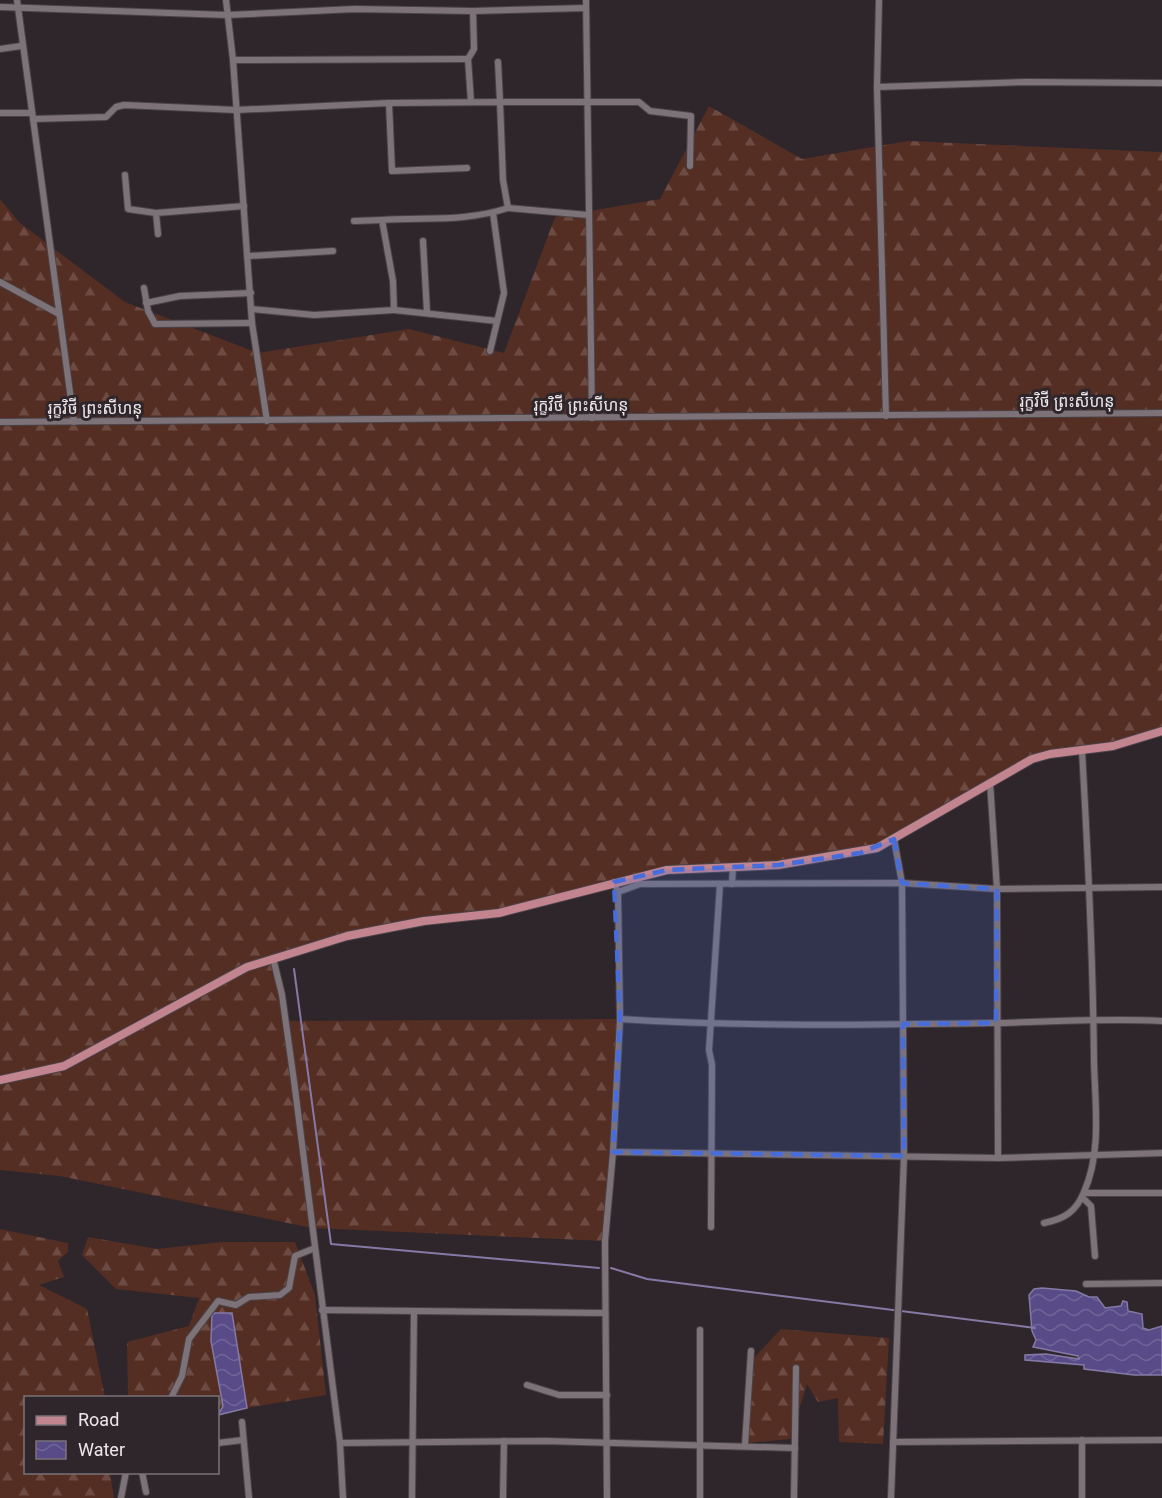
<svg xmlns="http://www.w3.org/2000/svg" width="1162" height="1498" font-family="Roboto,'Noto Sans Khmer',sans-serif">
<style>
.forest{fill:url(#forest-firs)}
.water{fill:url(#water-waves);stroke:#857aa5;stroke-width:1.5}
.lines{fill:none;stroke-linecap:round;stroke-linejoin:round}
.stream{stroke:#857aa5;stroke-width:2}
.minor-casing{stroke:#4a4347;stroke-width:8}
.major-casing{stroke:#4a4347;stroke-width:10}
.minor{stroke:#7d7278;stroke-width:6}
.major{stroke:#c2848f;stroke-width:8}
.marked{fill:#476ddc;fill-opacity:0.2;stroke:#476ddc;stroke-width:4.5;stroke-dasharray:12 8;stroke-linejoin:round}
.labels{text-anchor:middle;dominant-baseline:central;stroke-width:6;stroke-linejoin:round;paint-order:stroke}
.street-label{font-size:16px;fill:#ede7ea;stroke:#2e262b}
</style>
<defs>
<pattern id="forest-firs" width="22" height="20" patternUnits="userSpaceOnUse" patternTransform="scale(1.5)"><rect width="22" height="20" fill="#542d23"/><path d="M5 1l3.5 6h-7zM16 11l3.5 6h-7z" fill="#6d4b43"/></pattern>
<pattern id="water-waves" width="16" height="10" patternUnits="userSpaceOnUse" patternTransform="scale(1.5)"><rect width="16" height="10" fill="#584b88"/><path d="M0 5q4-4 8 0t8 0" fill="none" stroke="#706599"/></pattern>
</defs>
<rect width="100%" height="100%" fill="#2e262b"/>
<!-- forest -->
<g class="forest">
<polygon points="709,106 802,159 908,141 1162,152 1162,731 1032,759 877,848 778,865 667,870 499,913 424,921 273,958 286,1021 620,1019 605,1241 312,1228 60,1176 0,1170 0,199 20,223 125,302 258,353 409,329 504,353 555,217 660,199"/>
<polygon points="0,1229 68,1243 68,1252 58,1261 64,1277 39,1285 87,1309 105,1397 26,1398 26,1472 110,1473 114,1498 0,1498"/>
<polygon points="88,1237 157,1249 222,1242 295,1242 315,1295 326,1395 247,1408 232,1313 211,1341 223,1406 218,1412 218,1398 128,1397 127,1342 189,1326 199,1298 116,1289 82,1255"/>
<polygon points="781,1329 889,1338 883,1444 839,1442 838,1398 818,1402 807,1384 790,1439 748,1443 753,1359"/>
</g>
<!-- water -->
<g class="water">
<polygon points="1042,1288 1076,1291 1089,1297 1097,1297 1105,1308 1121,1306 1123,1301 1127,1302 1128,1311 1142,1314 1143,1328 1149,1330 1162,1326 1162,1375 1134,1375 1084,1369 1084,1365 1025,1360 1025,1355 1046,1354 1079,1359 1078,1356 1033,1347 1036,1340 1032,1331 1029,1295 1034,1289"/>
<polygon points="212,1313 232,1313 247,1408 218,1415 223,1406 211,1341"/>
</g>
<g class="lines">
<!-- stream -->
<g class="stream">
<polyline points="294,969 331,1244 599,1268"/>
<polyline points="611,1268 647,1279 1035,1328"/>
</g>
<defs>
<g id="minor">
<polyline points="17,0 74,422"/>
<polyline points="226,0 233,60 252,323 267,421"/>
<polyline points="586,0 592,418"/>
<polyline points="879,0 877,87 886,416"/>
<polyline points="0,7 227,15 355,9 473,11 586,8"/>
<polyline points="0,49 21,46"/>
<polyline points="233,60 468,59"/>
<polyline points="498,62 500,102 639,102 650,111 691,116 690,166"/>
<polyline points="877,87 1027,82 1162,83"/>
<polyline points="471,102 468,59 474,49 473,11"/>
<polyline points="389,103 392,171 467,168"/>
<polyline points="0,113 32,113"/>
<polyline points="33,119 106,117 116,107 124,105 236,110 389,103 500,102 503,180 508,208 588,215"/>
<polyline points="125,175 128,209 156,213"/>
<polyline points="354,221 382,220"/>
<polyline points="158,234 156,213 244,206"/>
<polyline points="423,241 427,312"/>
<polyline points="248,256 333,251"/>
<polyline points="0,282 59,314"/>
<polyline points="144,288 148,311 155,324 252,323"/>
<polyline points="146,303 180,296 251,293"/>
<path d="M 251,309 L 314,315 L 394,310 L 393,281 L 382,220 C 426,217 465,222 508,208"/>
<polyline points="394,310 497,321"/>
<polyline points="490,351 504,293 493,213"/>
<polyline points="0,422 1162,413"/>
<polyline points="990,782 997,889 998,1158"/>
<polyline points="732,884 733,867"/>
<polyline points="618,892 640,884 902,883 997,889 1162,887"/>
<polyline points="273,958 282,995 294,1081 340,1443 343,1498"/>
<path d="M 620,1019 C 744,1027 869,1025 993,1023 C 1050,1022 1106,1018 1162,1021"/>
<polyline points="613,1152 998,1158 1162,1153"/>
<polyline points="1084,1193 1162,1193"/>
<polyline points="1082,1197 1091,1206 1095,1256"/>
<path d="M 1044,1223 C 1064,1219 1076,1212 1084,1192 C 1102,1152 1095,1104 1094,1061 C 1093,958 1088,855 1082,751"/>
<polyline points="711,1227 712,1065 709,1050 720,884"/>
<polyline points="1086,1284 1162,1283"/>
<polyline points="322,1310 605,1313"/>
<polyline points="527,1385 559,1395 607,1395"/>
<polyline points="171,1398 182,1376 189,1339 218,1301 236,1305 249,1297 280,1295 289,1288 295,1256 315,1248"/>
<polyline points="242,1422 249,1498"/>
<polyline points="1082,1440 1082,1498"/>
<polyline points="893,1442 1162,1440"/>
<polyline points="218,1443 243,1440"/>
<polyline points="340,1443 546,1441 795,1448"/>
<polyline points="745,1445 751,1351"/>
<polyline points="142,1472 146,1492"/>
<polyline points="121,1498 126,1472"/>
<polyline points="412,1498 414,1311"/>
<polyline points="503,1498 504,1441"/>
<polyline points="607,1498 605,1241 613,1152 620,1019 618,892 614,882"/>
<polyline points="700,1498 700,1330"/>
<polyline points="794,1498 796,1368"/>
<polyline points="891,1498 904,1156 902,883 894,839"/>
</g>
<polyline id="major" points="0,1080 64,1066 247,967 347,936 424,921 499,913 667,870 778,865 877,848 1032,759 1050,754 1113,746 1162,731"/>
</defs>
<!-- minor casing -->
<use href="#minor" class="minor-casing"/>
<!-- major casing -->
<use href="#major" class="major-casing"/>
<!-- minor -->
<use href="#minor" class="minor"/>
<!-- major -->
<use href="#major" class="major"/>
</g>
<!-- marked area -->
<path class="marked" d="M 894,839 L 902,883 L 997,889 L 996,1023 L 903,1024 L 904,1156 L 613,1152 L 620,1019 L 614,882 L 667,870 L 778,865 L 860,853 Z"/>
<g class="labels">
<!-- street labels -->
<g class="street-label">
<text x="1067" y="401">រុក្ខវិថី ព្រះសីហនុ</text>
<text x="581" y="405">រុក្ខវិថី ព្រះសីហនុ</text>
<text x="95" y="408">រុក្ខវិថី ព្រះសីហនុ</text>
</g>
</g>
<!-- legend -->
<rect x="24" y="1396" width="195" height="78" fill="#2e262b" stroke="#7a7377" stroke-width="1.5"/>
<rect x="36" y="1416" width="30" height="9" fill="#c2848f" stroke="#7a7377" stroke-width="1.5"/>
<text x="78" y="1426" font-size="18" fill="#ede7ea">Road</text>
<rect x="36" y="1441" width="30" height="18" fill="url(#water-waves)" stroke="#7a7377" stroke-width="1.5"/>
<text x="78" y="1456" font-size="18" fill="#ede7ea">Water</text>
</svg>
